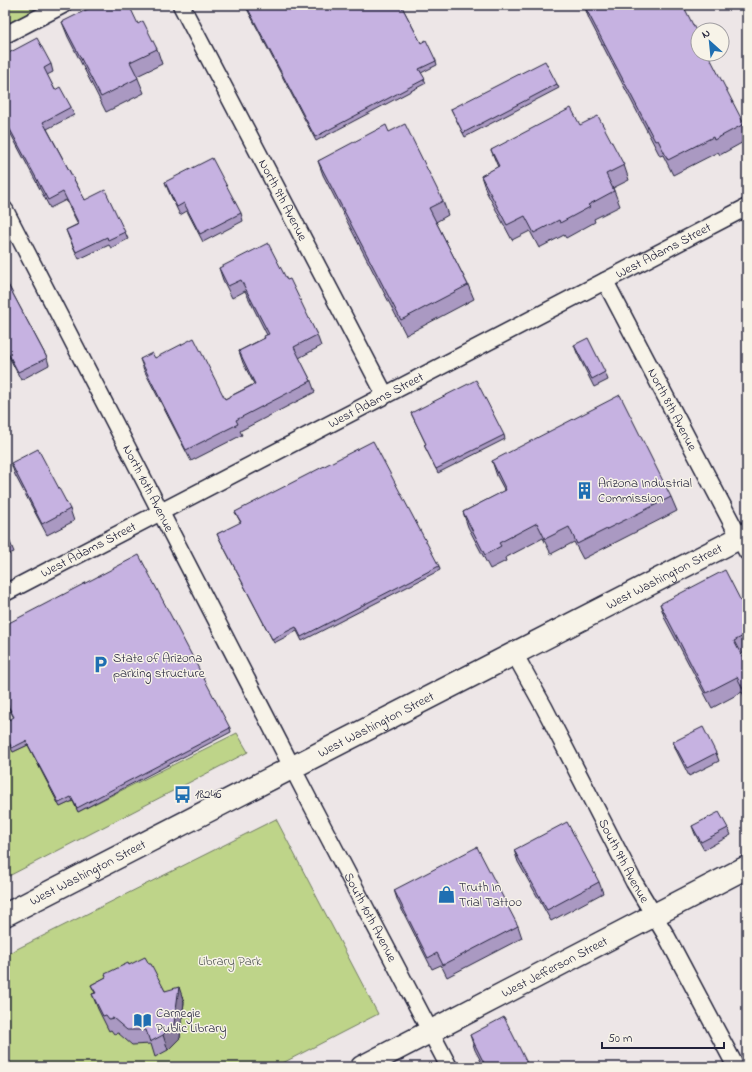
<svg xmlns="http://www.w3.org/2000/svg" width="752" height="1072" font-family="'Indie Flower',sans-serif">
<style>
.green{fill:#bed489;stroke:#707b62}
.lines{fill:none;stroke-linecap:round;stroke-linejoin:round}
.minor-casing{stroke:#22223b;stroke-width:19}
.secondary-casing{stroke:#22223b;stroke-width:25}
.minor{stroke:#f7f3e8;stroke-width:16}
.secondary{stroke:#f7f3e8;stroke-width:22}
.wall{fill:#aa99c2;stroke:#22223b}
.shaded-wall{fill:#8b7d9e;stroke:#22223b}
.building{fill:#c6b2e1;stroke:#22223b}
.labels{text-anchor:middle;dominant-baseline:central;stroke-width:3;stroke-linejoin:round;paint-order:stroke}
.street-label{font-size:13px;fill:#22223b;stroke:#f7f3e8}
.poi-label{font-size:13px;fill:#22223b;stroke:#f7f3e8;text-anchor:start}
.park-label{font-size:13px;fill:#515752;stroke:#f7f3e8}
</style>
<rect width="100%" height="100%" fill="#ede6e7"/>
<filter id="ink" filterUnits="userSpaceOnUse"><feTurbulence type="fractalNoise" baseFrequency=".025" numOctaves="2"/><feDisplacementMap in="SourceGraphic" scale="8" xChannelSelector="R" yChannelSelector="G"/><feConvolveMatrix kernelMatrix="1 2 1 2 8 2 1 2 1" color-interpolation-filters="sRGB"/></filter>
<g filter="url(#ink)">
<!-- green -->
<g class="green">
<polygon points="5,5 44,5 5,25"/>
<polygon points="237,733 248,752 5,878 5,736 13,752 28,745 60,807 73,801 78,812"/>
<polygon points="276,819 378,1014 275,1067 5,1067 5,955"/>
</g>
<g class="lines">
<defs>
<g id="minor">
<path id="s1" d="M 181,5 L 385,395"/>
<polyline points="5,35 63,5"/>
<path id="s2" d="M 5,210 L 310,802 L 449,1067"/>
<path id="s3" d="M 605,281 L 747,552"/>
<path id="s4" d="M 5,593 L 747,207"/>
<path id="s5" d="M 514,653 L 544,707 L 634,882 L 667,937 L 736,1067"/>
</g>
<g id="secondary">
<path id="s6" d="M 5,915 L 747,534"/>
<path id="s7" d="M 362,1067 L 747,867"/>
</g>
</defs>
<!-- minor casing -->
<use href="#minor" class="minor-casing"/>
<!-- secondary casing -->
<use href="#secondary" class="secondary-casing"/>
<!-- minor -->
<use href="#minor" class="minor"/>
<!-- secondary -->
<use href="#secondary" class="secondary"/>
</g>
<!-- wall -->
<g class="wall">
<polygon points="245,5 401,5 421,43 436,61 437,65 421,73 426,83 316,141"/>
<polygon points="584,5 744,124 747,133 747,140 720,155 718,152 673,175 663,155 660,156 589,19"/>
<polygon points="62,22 138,24 157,49 162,64 137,76 144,93 106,112 68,37"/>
<polygon points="5,55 51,64 53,72 47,75 55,90 71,107 74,115 47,129 85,200 125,232 128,239 111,248 109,245 79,259 69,238 66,230 78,224 66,200 50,208 5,123"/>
<polygon points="557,84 559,88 465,137 451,109"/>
<polygon points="580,125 624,165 629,180 613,188 620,206 594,219 595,222 566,238 564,235 539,248 530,231 512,240 486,191 481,176 498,167 491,150"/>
<polygon points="389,132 443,201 448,215 436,222 468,285 474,299 406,335 323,175 318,161"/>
<polygon points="165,182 241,213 243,221 203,242 187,211 180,215 168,190"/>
<polygon points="219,268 287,280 317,335 321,346 299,358 311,381 315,392 240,431 242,435 191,461 144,370 140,359 155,358 225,399 254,384 243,363 239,351 264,338 267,335 245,291 232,298 223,280"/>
<polygon points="5,279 47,358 49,365 21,380 5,349"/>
<polygon points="574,345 605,372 608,380 594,387 577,353"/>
<polygon points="411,413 504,435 505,439 438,473 424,445 426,444"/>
<polygon points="492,461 671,497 677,511 583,559 574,542 551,554 543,538 505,558 506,561 490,569 468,527 463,512 505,491 497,476"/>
<polygon points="11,463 70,509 74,521 47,535 15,475"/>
<polygon points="235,512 439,566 440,570 302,641 297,631 274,643 219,538 217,534 241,523"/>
<polygon points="5,531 8,537 14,552 5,556"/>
<polygon points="660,604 747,613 747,651 741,654 747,666 747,701 742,692 712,708 665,619"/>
<polygon points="5,625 230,728 231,732 78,812 73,801 60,807 28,745 13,752 5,736 5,722 14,718 5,701"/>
<polygon points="673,742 716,753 719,761 689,776 676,750"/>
<polygon points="692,826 728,828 731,835 704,850 695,834"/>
<polygon points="514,850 599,882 603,893 551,921 518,862"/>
<polygon points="394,890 518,926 522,938 447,977 441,965 432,969 398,902"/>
<polygon points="149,964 165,991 184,1002 180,1038 168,1050 155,1057 151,1044 132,1045 118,1033 114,1034 111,1030 109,1031 98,1009 92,994 95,993 91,985 129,965"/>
<polygon points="470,1035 529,1067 484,1067 475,1050"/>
</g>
<!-- shaded-wall -->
<polygon class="shaded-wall" points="179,987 184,1002 180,1038 168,1050 163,1035"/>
<!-- building -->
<g class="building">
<polygon points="96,5 129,5 138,24 143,21 157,49 130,62 138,78 101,97 62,22"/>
<polygon points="246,5 401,5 421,43 426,40 436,61 419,69 425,79 315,137"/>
<polygon points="584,5 683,5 698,35 698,54 708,54 744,124 714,140 713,137 668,160 658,140 655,141"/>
<polygon points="37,38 51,64 44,68 55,90 60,87 71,107 43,122 85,200 105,190 125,232 108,240 107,237 76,252 66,230 79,224 63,192 48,200 5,120 5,55"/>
<polygon points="545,61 557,84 463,133 451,109"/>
<polygon points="571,108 580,125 598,116 624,165 606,174 614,191 588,205 590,207 560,223 559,220 534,233 525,216 507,225 481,176 499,166 491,150"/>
<polygon points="405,124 443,201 429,208 468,285 401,320 318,161 386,125 389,132"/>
<polygon points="212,158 241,213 200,234 184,203 177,207 165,182"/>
<polygon points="268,243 287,280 290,279 317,335 294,347 311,381 236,420 238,424 186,450 140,359 152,353 155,358 194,338 225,399 255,384 239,351 265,338 264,336 269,334 241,280 228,286 219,268"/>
<polygon points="5,279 47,358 18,372 5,347"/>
<polygon points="588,338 605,372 592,379 574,345"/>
<polygon points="476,380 504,435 436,469 424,445 426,444 411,413"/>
<polygon points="620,395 671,497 577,544 569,527 545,539 537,523 499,543 501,546 485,555 463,512 506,490 492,461"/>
<polygon points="373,441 439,566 301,637 296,627 272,639 217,534 241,522 235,512"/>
<polygon points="38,449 70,509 42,524 11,463"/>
<polygon points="5,531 8,537 5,538"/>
<polygon points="139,555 230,728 77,808 71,797 59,803 26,741 12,748 5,735 5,722 14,717 5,700 5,625"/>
<polygon points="725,570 747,613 747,634 734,641 747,666 747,697 737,677 706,693 660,604"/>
<polygon points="703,727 716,753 687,768 673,742"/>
<polygon points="719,812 728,828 701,842 692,826"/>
<polygon points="567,822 599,882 547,910 514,850"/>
<polygon points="477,847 518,926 443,965 437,953 428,958 394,890"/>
<polygon points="145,957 149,964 151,964 165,991 179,987 174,1024 163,1035 150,1042 146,1030 127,1030 113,1018 109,1019 106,1015 103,1016 92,994 96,993 91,985 106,977 105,974 128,963 129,965"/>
<polygon points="504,1017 529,1067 486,1067 470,1035"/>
</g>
</g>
<!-- icons -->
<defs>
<symbol id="building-bare" viewBox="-9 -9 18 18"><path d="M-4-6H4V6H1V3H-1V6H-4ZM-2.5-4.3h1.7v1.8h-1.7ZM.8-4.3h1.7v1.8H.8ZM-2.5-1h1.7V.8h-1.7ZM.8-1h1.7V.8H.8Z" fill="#1f6fb2" stroke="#f7f3e8" stroke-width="2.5" paint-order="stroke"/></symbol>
<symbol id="parking-bare" viewBox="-9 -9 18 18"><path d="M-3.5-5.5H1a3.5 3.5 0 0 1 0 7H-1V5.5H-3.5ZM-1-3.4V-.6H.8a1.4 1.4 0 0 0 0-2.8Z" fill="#1f6fb2" stroke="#f7f3e8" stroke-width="2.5" paint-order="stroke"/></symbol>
<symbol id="bus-bare" viewBox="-9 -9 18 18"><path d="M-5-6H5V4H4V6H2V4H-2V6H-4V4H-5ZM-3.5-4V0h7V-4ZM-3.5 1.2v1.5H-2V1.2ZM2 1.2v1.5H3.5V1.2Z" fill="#1f6fb2" stroke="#f7f3e8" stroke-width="2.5" paint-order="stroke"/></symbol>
<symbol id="shop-bare" viewBox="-9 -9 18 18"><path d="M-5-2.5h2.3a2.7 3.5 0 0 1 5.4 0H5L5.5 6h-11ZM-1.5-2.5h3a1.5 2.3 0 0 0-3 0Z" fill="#1f6fb2" stroke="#f7f3e8" stroke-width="2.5" paint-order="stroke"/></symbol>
<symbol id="library-bare" viewBox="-9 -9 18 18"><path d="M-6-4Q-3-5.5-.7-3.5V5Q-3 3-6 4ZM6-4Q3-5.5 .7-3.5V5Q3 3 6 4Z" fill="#1f6fb2" stroke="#f7f3e8" stroke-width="2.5" paint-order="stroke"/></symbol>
</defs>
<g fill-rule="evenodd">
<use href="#building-bare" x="572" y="478" width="25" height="25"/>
<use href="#parking-bare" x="88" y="652" width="25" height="25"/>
<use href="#bus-bare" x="170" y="782" width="25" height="25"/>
<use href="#shop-bare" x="434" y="882" width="25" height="25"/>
<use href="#library-bare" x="130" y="1008" width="25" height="25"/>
</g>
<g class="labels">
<!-- street labels -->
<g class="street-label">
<text stroke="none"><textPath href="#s1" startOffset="220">North 9th Avenue</textPath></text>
<text stroke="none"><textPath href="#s4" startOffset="742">West Adams Street</textPath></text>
<text stroke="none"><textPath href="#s4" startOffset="418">West Adams Street</textPath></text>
<text stroke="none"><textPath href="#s3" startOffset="145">North 8th Avenue</textPath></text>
<text stroke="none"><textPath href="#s2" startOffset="313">North 10th Avenue</textPath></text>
<text stroke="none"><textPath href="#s4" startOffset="94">West Adams Street</textPath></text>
<text stroke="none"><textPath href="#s6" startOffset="741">West Washington Street</textPath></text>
<text stroke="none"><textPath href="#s6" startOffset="417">West Washington Street</textPath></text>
<text stroke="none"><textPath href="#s5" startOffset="235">South 9th Avenue</textPath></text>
<text stroke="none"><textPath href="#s6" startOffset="93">West Washington Street</textPath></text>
<text stroke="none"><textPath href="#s2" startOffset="796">South 10th Avenue</textPath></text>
<text stroke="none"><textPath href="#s7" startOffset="217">West Jefferson Street</textPath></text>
</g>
<!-- poi labels -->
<g class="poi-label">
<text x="598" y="483">Arizona Industrial<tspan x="598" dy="15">Commission</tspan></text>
<text x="113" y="658">State of Arizona<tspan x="113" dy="15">parking structure</tspan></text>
<text x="195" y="794">18246</text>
<text x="459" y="887">Truth In<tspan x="459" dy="15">Trial Tattoo</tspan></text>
<text x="156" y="1013">Carnegie<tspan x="156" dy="15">Public Library</tspan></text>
</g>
<!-- park labels -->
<g class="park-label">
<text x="230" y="961">Library Park</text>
</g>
</g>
<!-- margin -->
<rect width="752" height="1072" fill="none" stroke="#f7f3e8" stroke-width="20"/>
<rect x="10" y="10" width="732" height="1052" fill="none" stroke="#22223b" stroke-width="1.5" filter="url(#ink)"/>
<!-- north arrow -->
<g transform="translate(710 42) rotate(333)"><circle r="19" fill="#f7f3e8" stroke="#a29fa3"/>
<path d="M0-3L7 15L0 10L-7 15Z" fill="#1f6fb2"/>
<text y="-6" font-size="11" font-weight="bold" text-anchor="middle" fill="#22223b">N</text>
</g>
<!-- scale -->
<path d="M602 1042v6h122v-6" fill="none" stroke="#22223b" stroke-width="2"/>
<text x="608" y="1042" font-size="12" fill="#22223b" stroke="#f7f3e8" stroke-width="3" paint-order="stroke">50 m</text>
</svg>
